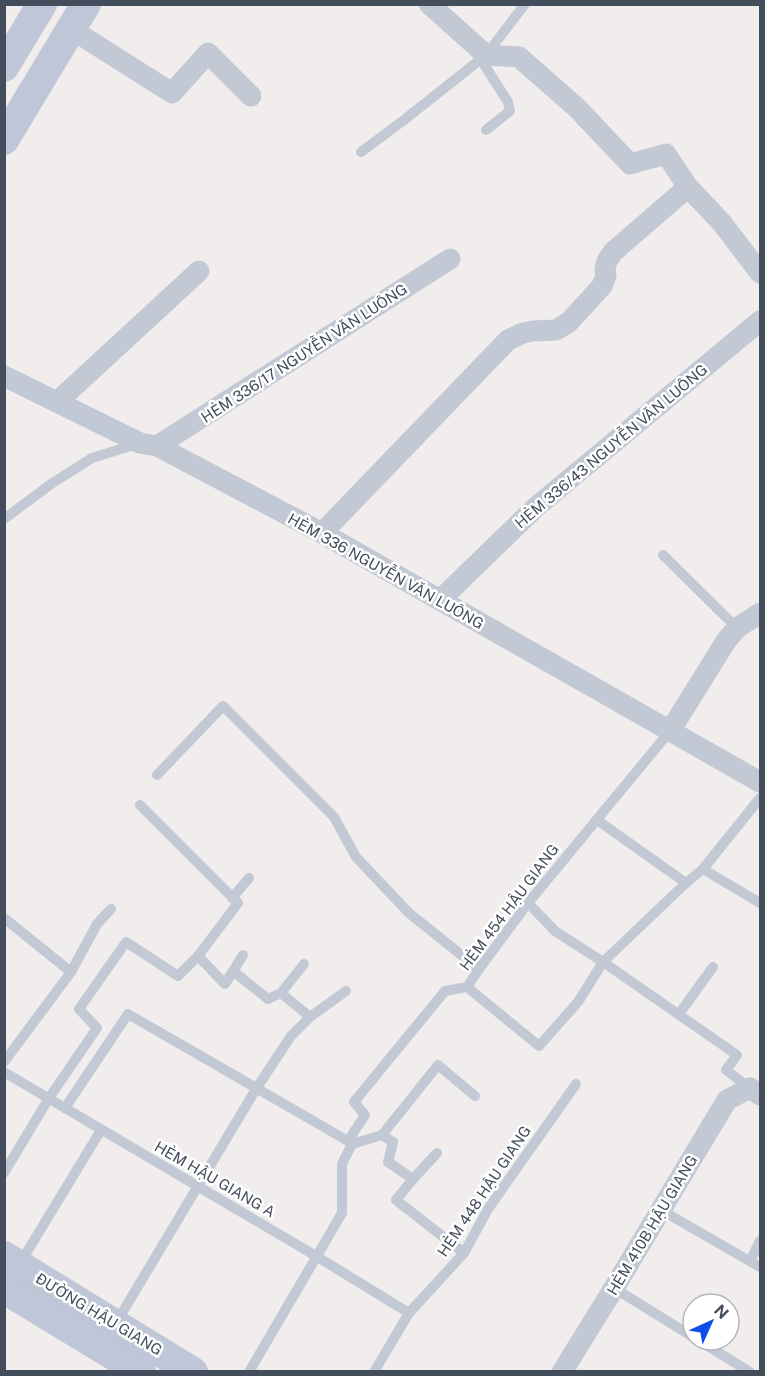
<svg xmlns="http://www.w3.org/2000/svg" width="765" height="1376" font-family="'Public Sans',sans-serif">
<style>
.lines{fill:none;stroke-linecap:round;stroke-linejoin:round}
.lane{stroke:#c2c9d5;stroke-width:10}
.street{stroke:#c2c9d5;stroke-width:21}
.secondary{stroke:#bec6d7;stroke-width:30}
.labels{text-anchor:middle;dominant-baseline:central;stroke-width:5;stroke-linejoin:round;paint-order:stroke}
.street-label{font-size:15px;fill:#444d5b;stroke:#fff}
</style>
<rect width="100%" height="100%" fill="#f0edec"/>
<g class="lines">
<!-- lane -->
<g class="lane">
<polyline points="486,55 485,66 508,102 510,111 486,130"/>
<polyline points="361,152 404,120 486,55 525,4"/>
<polyline points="4,519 51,484 92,458 137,444"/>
<polyline points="663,555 737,628"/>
<polyline points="157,775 223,706 334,817 356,857 409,913 479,969"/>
<polyline points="597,820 686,883 703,869 760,798"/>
<polyline points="703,869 760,903"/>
<polyline points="686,883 603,962 737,1055 726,1070 750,1088"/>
<polyline points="232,898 249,878"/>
<polyline points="4,918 71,972"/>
<polyline points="198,956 225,984 243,955"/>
<polyline points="233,971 268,999 281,993 304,964"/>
<polyline points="467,987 539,1046 578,1002 603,962 555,931 528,903"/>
<polyline points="281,993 310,1017 346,991"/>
<polyline points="679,1014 713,967"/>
<polyline points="4,1062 71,972 97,924 111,909"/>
<polyline points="4,1072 316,1256 409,1313"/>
<polyline points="65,1108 128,1014 348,1141"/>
<polyline points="382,1135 393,1142 388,1162 413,1179 396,1200 464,1253"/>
<polyline points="352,1144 382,1135 438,1065 475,1096"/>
<polyline points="4,1173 49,1098 97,1028 79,1009 126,942 178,976 198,956 238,903 140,805"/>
<polyline points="413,1179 437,1153"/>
<polyline points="661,1210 760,1267"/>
<polyline points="750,1261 760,1241"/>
<polyline points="19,1265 101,1130"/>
<polyline points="614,1288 693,1337"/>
<polyline points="116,1323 256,1089 291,1036 310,1017"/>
<polyline points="698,1340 750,1372"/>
<polyline points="249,1372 342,1213 342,1164 352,1144 348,1141 365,1115 354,1102 445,991 467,987 479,969 528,903 670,731"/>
<polyline points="374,1372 409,1313 464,1253 488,1209 576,1084"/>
</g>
<!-- street -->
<g class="street">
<polyline points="429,4 486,55 519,57 577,108 630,164 666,154 688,187 722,223 760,273"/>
<polyline points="71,29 172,93 208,53 251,96"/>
<polyline points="4,376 140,443 157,446 322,533 760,782"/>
<polyline points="57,402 199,271"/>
<polyline points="157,446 450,259"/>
<polyline points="322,533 508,340 523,333 533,331 556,330 569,322 602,286 606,276 605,269 607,261 613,252 688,187"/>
<polyline points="440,600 536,507 760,321"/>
<polyline points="670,731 726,641 737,628 760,613"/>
<polyline points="562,1372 614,1288 727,1100 750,1088 760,1095"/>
</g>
<!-- secondary -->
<g class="secondary">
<polyline points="4,67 42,4"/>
<polyline points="4,140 86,4"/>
<polyline points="4,1256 193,1372"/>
<polyline points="4,1289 141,1372"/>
</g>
</g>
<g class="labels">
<!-- street labels -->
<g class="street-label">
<text transform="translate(304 353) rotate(-33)">HẺM 336/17 NGUYỄN VĂN LUÔNG</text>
<text transform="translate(611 446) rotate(-40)">HẺM 336/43 NGUYỄN VĂN LUÔNG</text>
<text transform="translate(386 571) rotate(29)">HẺM 336 NGUYỄN VĂN LUÔNG</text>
<text transform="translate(509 907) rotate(-53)">HẺM 454 HẬU GIANG</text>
<text transform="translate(215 1179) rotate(30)">HẺM HẬU GIANG A</text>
<text transform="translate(484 1191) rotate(-56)">HẺM 448 HẬU GIANG</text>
<text transform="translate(652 1225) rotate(-59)">HẺM 410B HẬU GIANG</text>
<text transform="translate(99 1314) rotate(31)">ĐƯỜNG HẬU GIANG</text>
</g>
</g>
<!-- border -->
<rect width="765" height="1376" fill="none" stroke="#444d5b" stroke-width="12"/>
<!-- north arrow -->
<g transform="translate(711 1322) rotate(45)"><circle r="28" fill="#ffffff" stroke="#b4b8bd" stroke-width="1.5"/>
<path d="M0-4.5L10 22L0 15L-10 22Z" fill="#0d4ee9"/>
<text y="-9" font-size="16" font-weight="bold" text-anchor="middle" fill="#444d5b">N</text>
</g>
</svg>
